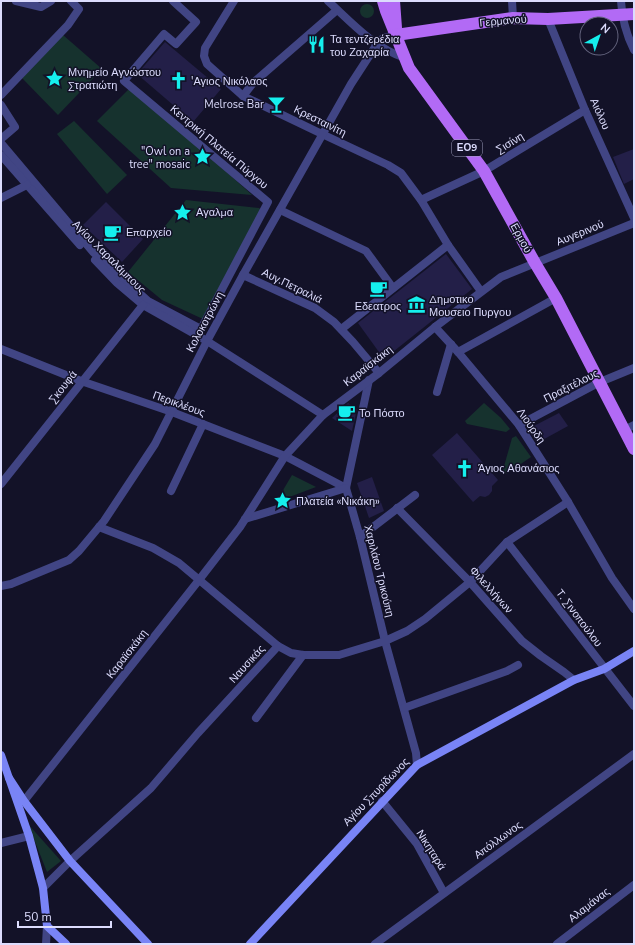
<svg xmlns="http://www.w3.org/2000/svg" width="635" height="945" font-family="'Nunito Sans',sans-serif">
<style>
.green{fill:#16322e}
.building{fill:#231f48}
.lines{fill:none;stroke-linecap:round;stroke-linejoin:round}
.street{stroke:#414584;stroke-width:8}
.secondary{stroke:#7984f6;stroke-width:8}
.primary{stroke:#b26af5;stroke-width:12}
.labels{text-anchor:middle;dominant-baseline:central;stroke-width:3;stroke-linejoin:round;paint-order:stroke}
.shield{fill:#131228;stroke:#a09fbd;stroke-width:1}
.shield-label{font-size:10px;font-weight:bold;fill:#dcdcfd}
.street-label{font-size:11px;fill:#dcdcfd;stroke:#131228}
.poi-label{font-size:11px;fill:#dcdcfd;stroke:#131228;text-anchor:start}
</style>
<rect width="100%" height="100%" fill="#131228"/>
<!-- green -->
<g class="green">
<circle cx="367" cy="11" r="7"/>
<polygon points="63,35 102,69 58,115 22,78"/>
<polygon points="132,86 252,195 171,188 97,121"/>
<polygon points="74,121 127,175 107,194 57,134"/>
<polygon points="186,200 259,208 265,213 205,320 162,300 128,272"/>
<polygon points="484,403 501,418 510,429 506,432 467,424 465,421"/>
<polygon points="516,436 531,457 506,474 503,470 512,438"/>
<polygon points="292,475 316,487 276,502"/>
<polygon points="28,824 61,861 47,872"/>
</g>
<!-- building -->
<g class="building">
<polygon points="165,42 221,89 193,122 137,74"/>
<polygon points="634,149 634,179 624,184 613,157"/>
<polygon points="106,202 143,239 122,262 83,225"/>
<polygon points="446,254 472,289 384,359 358,323"/>
<polygon points="348,403 357,409 352,431 332,418"/>
<polygon points="559,413 568,426 537,443 528,429"/>
<polygon points="457,433 498,480 492,486 492,491 489,495 485,497 480,496 473,502 432,455"/>
<polygon points="372,477 384,511 369,518 357,483"/>
</g>
<g class="lines">
<!-- street -->
<g class="street">
<polyline points="16,1 41,7 51,1"/>
<polyline points="234,1 205,48 204,56 207,64 243,96 322,134 388,165 401,173 421,200 448,245 480,290"/>
<path d="M 328,1 C 351,22 374,48 405,58"/>
<polyline points="512,1 513,18"/>
<path d="M 621,1 C 622,19 626,34 634,50"/>
<polyline points="548,19 585,110 634,218"/>
<polyline points="1,95 68,25 79,9 71,1"/>
<polyline points="243,96 253,83 337,10"/>
<polyline points="1,105 15,127 1,139"/>
<polyline points="1,143 93,252 148,301 201,329 268,202 124,81 164,34 176,44 196,22 173,1"/>
<polyline points="1,155 80,245"/>
<polyline points="1,198 27,185"/>
<polyline points="421,200 484,171 585,110"/>
<polyline points="280,210 366,251 393,288"/>
<polyline points="95,260 117,283 143,305 207,341 323,415"/>
<polyline points="243,275 315,308 334,322 353,342 379,373"/>
<polyline points="344,327 448,245"/>
<polyline points="435,327 458,352 519,425 568,502 612,578 634,609"/>
<polyline points="1,349 81,381 172,412 285,456 346,488"/>
<polyline points="458,352 556,298"/>
<polyline points="369,380 346,488 360,537 385,641 416,753 417,765"/>
<polyline points="437,392 451,344"/>
<polyline points="519,425 600,382 634,368"/>
<polyline points="624,430 634,425"/>
<polyline points="1,484 143,305"/>
<polyline points="171,491 203,424"/>
<polyline points="397,508 470,582 522,641 541,656 564,672 574,680"/>
<polyline points="245,519 346,488"/>
<polyline points="99,527 153,548 179,563 278,646 291,653 303,655 339,655 385,641 407,631 425,619 470,582 507,542 568,502"/>
<polyline points="360,537 415,495"/>
<polyline points="507,542 634,706"/>
<polyline points="1,586 11,584 69,560 79,551 104,521 155,444 207,341 243,275 351,84 377,44 383,38 396,35"/>
<polyline points="404,708 507,671 518,665"/>
<polyline points="256,718 303,655"/>
<polyline points="24,801 199,580 240,527 285,456 323,415 379,373 435,327 501,277 634,223"/>
<polyline points="382,801 417,844 444,893"/>
<polyline points="1,843 29,836"/>
<polyline points="43,888 70,861 151,788 198,733 278,646"/>
<polyline points="46,944 47,926"/>
<polyline points="375,944 634,754"/>
<polyline points="557,944 634,885"/>
</g>
<!-- secondary -->
<g class="secondary">
<polyline points="1,755 29,836 39,873 43,888 47,926 66,944"/>
<polyline points="9,778 24,801 70,861 148,944"/>
<polyline points="250,944 417,765 574,680 604,669 634,651"/>
</g>
<!-- primary -->
<g class="primary">
<polyline points="383,1 386,11 409,68 484,171 535,263 556,298 634,449"/>
<polyline points="394,1 396,28"/>
<polyline points="396,35 513,18 548,19 634,14"/>
</g>
</g>
<!-- icons -->
<defs>
<symbol id="restaurant-bare" viewBox="-9 -9 18 18"><path d="M-5-6h1v4h1v-4h1v4h1v-4h1v5L-1.5 .5V6h-2V.5L-5-1ZM5-6V6H3V1.5H1.5Q1.5-4 5-6Z" fill="#15efed" stroke="#131228" stroke-width="2.5" paint-order="stroke"/></symbol>
<symbol id="sight-bare" viewBox="-9 -9 18 18"><path d="M0-6L1.8-2.2L6-1.7L2.9 1.2L3.7 5.4L0 3.3L-3.7 5.4L-2.9 1.2L-6-1.7L-1.8-2.2Z" fill="#15efed" stroke="#131228" stroke-width="2.5" paint-order="stroke"/></symbol>
<symbol id="church-bare" viewBox="-9 -9 18 18"><path d="M-1.2-6h2.4v3.5h3.3v2.4h-3.3V6h-2.4V-.1h-3.3v-2.4h3.3Z" fill="#15efed" stroke="#131228" stroke-width="2.5" paint-order="stroke"/></symbol>
<symbol id="bar-bare" viewBox="-9 -9 18 18"><path d="M-6-5H6L.8 .8V4.5H3.5V6h-7V4.5H-.8V.8Z" fill="#15efed" stroke="#131228" stroke-width="2.5" paint-order="stroke"/></symbol>
<symbol id="cafe-bare" viewBox="-9 -9 18 18"><path d="M-5.5-4.5H6V0H3Q3 3.5 0 3.5H-2.5Q-5.5 3.5-5.5 0ZM3-3.2v2h1.7v-2ZM-6 4.5H4V6H-6Z" fill="#15efed" stroke="#131228" stroke-width="2.5" paint-order="stroke"/></symbol>
<symbol id="museum-bare" viewBox="-9 -9 18 18"><path d="M0-6L6-3V-2H-6V-3ZM-5-1h2V3h-2ZM-1-1h2V3h-2ZM3-1h2V3H3ZM-6 4H6V6H-6Z" fill="#15efed" stroke="#131228" stroke-width="2.5" paint-order="stroke"/></symbol>
</defs>
<g fill-rule="evenodd">
<use href="#restaurant-bare" x="304" y="32" width="25" height="25"/>
<use href="#sight-bare" x="42" y="66" width="25" height="25"/>
<use href="#church-bare" x="166" y="68" width="25" height="25"/>
<use href="#bar-bare" x="264" y="92" width="25" height="25"/>
<use href="#sight-bare" x="190" y="144" width="25" height="25"/>
<use href="#sight-bare" x="170" y="200" width="25" height="25"/>
<use href="#cafe-bare" x="100" y="220" width="25" height="25"/>
<use href="#cafe-bare" x="366" y="276" width="25" height="25"/>
<use href="#museum-bare" x="404" y="292" width="25" height="25"/>
<use href="#cafe-bare" x="334" y="400" width="25" height="25"/>
<use href="#church-bare" x="452" y="456" width="25" height="25"/>
<use href="#sight-bare" x="270" y="488" width="25" height="25"/>
</g>
<g class="labels">
<!-- shield labels -->
<rect class="shield" x="452" y="140" width="30" height="16" rx="3"/>
<g class="shield-label">
<text x="467" y="148">ΕΟ9</text>
</g>
<!-- street labels -->
<g class="street-label">
<text transform="translate(503 21) rotate(-5)">Γερμανού</text>
<text transform="translate(600 114) rotate(66)">Αιόλου</text>
<text transform="translate(320 121) rotate(26)">Κρεσταινίτη</text>
<text transform="translate(510 143) rotate(-31)">Σισίνη</text>
<text transform="translate(219 147) rotate(40)">Κεντρική Πλατεία Πύργου</text>
<text transform="translate(580 233) rotate(-22)">Αυγερινού</text>
<text transform="translate(521 238) rotate(61)">Ερμού</text>
<text transform="translate(109 257) rotate(45)">Αγίου Χαραλάμπους</text>
<text transform="translate(292 286) rotate(26)">Αυγ.Πετραλιά</text>
<text transform="translate(205 322) rotate(-62)">Κολοκοτρώνη</text>
<text transform="translate(368 366) rotate(-38)">Καραϊσκάκη</text>
<text transform="translate(571 386) rotate(-27)">Πραξιτέλους</text>
<text transform="translate(63 387) rotate(-52)">Σκουφά</text>
<text transform="translate(179 404) rotate(20)">Περικλέους</text>
<text transform="translate(531 426) rotate(55)">Λιούρδη</text>
<text transform="translate(379 571) rotate(76)">Χαριλάου Τρικούπη</text>
<text transform="translate(491 590) rotate(48)">Φιλελλήνων</text>
<text transform="translate(579 618) rotate(53)">Τ. Σινοπούλου</text>
<text transform="translate(127 654) rotate(-52)">Καραϊσκάκη</text>
<text transform="translate(247 664) rotate(-48)">Ναυσικάς</text>
<text transform="translate(376 792) rotate(-46)">Αγίου Σπυρίδωνος</text>
<text transform="translate(498 840) rotate(-36)">Απόλλωνος</text>
<text transform="translate(431 850) rotate(58)">Νικηταρά</text>
<text transform="translate(589 905) rotate(-38)">Αλαμάνας</text>
</g>
<!-- poi labels -->
<g class="poi-label">
<text x="330" y="39">Τα τεντζερέδια<tspan x="330" dy="13">του Ζαχαρία</tspan></text>
<text x="68" y="72">Μνημείο Αγνώστου<tspan x="68" dy="13">Στρατιώτη</tspan></text>
<text x="191" y="81">'Αγιος Νικόλαος</text>
<text x="264" y="104" text-anchor="end">Melrose Bar</text>
<text x="190" y="151" text-anchor="end">"Owl on a<tspan x="190" dy="13">tree" mosaic</tspan></text>
<text x="196" y="212">Αγαλμα</text>
<text x="126" y="232">Επαρχείο</text>
<text x="429" y="299">Δημοτικο<tspan x="429" dy="13">Μουσειο Πυργου</tspan></text>
<text x="378" y="306" text-anchor="middle">Εδεατρος</text>
<text x="359" y="413">Το Πόστο</text>
<text x="478" y="468">Άγιος Αθανάσιος</text>
<text x="296" y="501">Πλατεία «Νικάκη»</text>
</g>
</g>
<!-- border -->
<rect width="635" height="945" fill="none" stroke="#dcdcfd" stroke-width="4"/>
<!-- north arrow -->
<g transform="translate(599 36) rotate(40)"><circle r="19" fill="#131228" stroke="#63637d"/>
<path d="M0-3L7 15L0 10L-7 15Z" fill="#15efed"/>
<text y="-6" font-size="11" font-weight="bold" text-anchor="middle" fill="#dcdcfd">N</text>
</g>
<!-- scale -->
<path d="M18 921v6h93v-6" fill="none" stroke="#dcdcfd" stroke-width="2"/>
<text x="24" y="921" font-size="12" fill="#dcdcfd" stroke="#131228" stroke-width="3" paint-order="stroke">50 m</text>
</svg>
